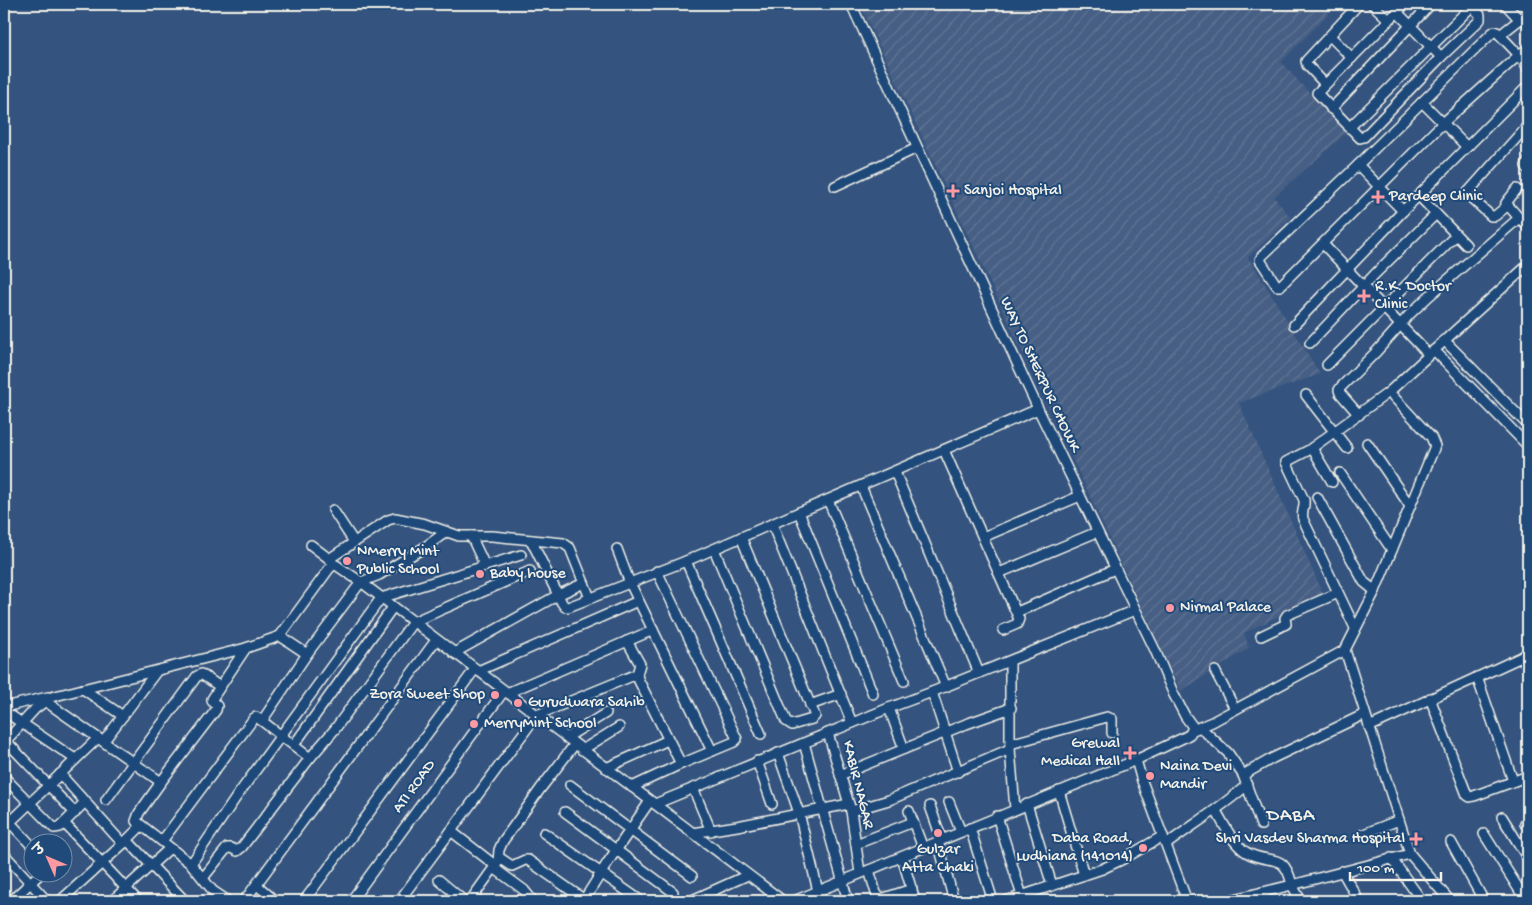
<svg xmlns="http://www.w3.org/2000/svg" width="1532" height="905" font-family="'Gochi Hand','Playpen Sans Deva',sans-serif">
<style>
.industrial{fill:url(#industrial-furrows)}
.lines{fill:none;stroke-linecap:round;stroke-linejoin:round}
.minor-casing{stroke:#f4f1e8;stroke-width:12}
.minor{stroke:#1f4a7a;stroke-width:9}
.poi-dot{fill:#ff9aa2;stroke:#1f4a7a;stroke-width:2}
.labels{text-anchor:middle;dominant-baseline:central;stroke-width:4;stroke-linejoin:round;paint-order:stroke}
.poi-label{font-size:16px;fill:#f4f1e8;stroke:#1f4a7a;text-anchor:start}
.street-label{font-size:16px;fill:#f4f1e8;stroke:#1f4a7a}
.quarter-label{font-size:19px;letter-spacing:1px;fill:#f4f1e8;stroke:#1f4a7a}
</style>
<defs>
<pattern id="industrial-furrows" width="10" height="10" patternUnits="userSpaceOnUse" patternTransform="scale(1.25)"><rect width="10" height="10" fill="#465e84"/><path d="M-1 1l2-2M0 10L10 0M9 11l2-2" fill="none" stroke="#617695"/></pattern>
</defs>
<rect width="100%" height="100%" fill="#34547f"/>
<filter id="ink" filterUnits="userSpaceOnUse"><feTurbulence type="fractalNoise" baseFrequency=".02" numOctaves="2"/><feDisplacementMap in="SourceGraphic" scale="10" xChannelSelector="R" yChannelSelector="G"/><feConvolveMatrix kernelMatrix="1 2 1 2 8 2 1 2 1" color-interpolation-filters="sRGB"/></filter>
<g filter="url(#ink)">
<!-- industrial -->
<polygon class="industrial" points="860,4 1338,4 1281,62 1346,133 1274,197 1291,218 1248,257 1320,374 1239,403 1323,594 1244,633 1249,648 1181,691"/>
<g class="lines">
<defs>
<g id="minor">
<polyline points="1372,4 1389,20"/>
<polyline points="1405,4 1317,93 1360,138 1364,137 1441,57 1480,20 1480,15 1470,4"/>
<polyline points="1505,4 1520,20"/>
<polyline points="1397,12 1441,57"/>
<polyline points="1500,35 1528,13"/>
<polyline points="1330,36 1352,58"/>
<polyline points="1528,48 1519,55 1443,123 1280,286 1277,286 1260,260 1262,256 1358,165 1492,33 1495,31 1497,32 1519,55 1528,69"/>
<polyline points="1325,84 1307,65 1306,61 1359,4"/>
<polyline points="1422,102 1467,147"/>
<polyline points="1331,109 1431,4"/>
<polyline points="1349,128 1472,6"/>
<polyline points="1528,161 1526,166 1528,169"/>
<polyline points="1358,165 1403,211"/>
<polyline points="835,186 917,148"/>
<polyline points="1517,189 1506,203 1519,218"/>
<polyline points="1419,196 1466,245"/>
<polyline points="1507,206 1495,216 1491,216 1469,196 1468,192 1528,125"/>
<polyline points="1323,244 1429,355"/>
<polyline points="1294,325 1403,211 1528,86"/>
<polyline points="1444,340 1528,425"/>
<polyline points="1310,343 1376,273 1436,214"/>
<polyline points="1434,350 1528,446"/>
<polyline points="1327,365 1456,235"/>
<polyline points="1306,395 1347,448"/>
<polyline points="1359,415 1340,393 1339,390 1341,387 1376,352 1410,314 1429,296 1519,218 1528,226"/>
<polyline points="1367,443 1410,506"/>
<polyline points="1312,448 1332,482"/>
<polyline points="944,450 1019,619 1017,624 1003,630"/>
<polyline points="895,472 979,673"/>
<polyline points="1340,473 1392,550"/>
<polyline points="861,486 946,687"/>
<polyline points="1317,497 1364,582 1375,591"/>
<polyline points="828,500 904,681"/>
<polyline points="333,510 354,542"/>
<polyline points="799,512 873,694"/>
<polyline points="772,524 852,723"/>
<polyline points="471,536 485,566"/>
<polyline points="983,537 1080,496"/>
<polyline points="531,540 562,603 565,607 568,607 686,561 1038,409"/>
<polyline points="311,545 332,561"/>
<polyline points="617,549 629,581 712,751"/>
<polyline points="714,549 786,721 792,725 812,719 815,716 741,537"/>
<polyline points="329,559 388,520 395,518 425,524 459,536 492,536 563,543 570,548 590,598"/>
<polyline points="686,561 761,734"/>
<polyline points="999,573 1097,532"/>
<polyline points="1017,612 1115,569"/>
<path d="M 1355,628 L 1303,519 C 1301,512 1305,507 1304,500 L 1286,462 L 1309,450 L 1389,392"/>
<polyline points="280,636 307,654"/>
<polyline points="1261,636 1286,624 1285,618 1287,615 1338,593"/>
<polyline points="627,641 640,664 637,674 638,679 681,764"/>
<polyline points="1345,650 1410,854 1450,901"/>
<polyline points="454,653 558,595 584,583"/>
<polyline points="1523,656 1528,670"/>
<polyline points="1010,661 1010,749 1015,809"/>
<polyline points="478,671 638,601"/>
<polyline points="1215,671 1235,709"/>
<polyline points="1477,677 1513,781"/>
<polyline points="83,689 123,716"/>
<polyline points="932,692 958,772"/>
<polyline points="507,693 653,630"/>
<polyline points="1430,698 1467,795 1470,797 1474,796 1528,776"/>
<polyline points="45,701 161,782"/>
<polyline points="810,705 841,694"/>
<polyline points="4,707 48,697"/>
<polyline points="889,708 904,749"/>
<polyline points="4,711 75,759"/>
<polyline points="262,721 307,654 361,582 379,575 425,547 446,532"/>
<polyline points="1200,727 1228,753 1243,775 1261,825"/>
<polyline points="1369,727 1528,654"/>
<polyline points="1193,730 1212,722 1345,650 1375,591 1435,446 1431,437 1389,392 1456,330 1528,265"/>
<polyline points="828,733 851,811 860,873"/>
<polyline points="566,738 606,713"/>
<polyline points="6,741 75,813"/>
<polyline points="104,741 156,672"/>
<polyline points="4,743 35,709 51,697 246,648 280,636 329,569 333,565 336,565 361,582 783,901"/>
<polyline points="804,743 848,901"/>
<polyline points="1010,744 1107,717 1112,719 1112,733"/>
<polyline points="294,745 393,607"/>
<polyline points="582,750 619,727"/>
<polyline points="778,753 799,813 818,891 822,901"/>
<polyline points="1136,760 1142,781 1187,901"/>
<polyline points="757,761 772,804"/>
<polyline points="606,768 668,740"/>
<polyline points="60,774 123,844"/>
<polyline points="840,775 966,724 1011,708"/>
<polyline points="1243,775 1273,758 1365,714"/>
<polyline points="4,777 54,828 60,827 86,801"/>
<polyline points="570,785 692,876"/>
<polyline points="632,787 681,764 734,742 737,739 657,571"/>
<polyline points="693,788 711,831"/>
<polyline points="1059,791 1084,875"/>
<polyline points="106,800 197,676 201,674 219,686"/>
<polyline points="949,802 961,832"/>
<polyline points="655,804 889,708 932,692 1135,610"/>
<polyline points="1027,804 1052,885"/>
<polyline points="930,806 942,840"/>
<polyline points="851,811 889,800 1010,749"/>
<polyline points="909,811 923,848"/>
<path d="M 1216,811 C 1224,824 1232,843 1246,852 C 1269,866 1284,849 1292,885 L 1410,854"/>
<polyline points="565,812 673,892"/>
<polyline points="4,816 32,846"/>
<polyline points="997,816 1022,896"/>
<polyline points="1502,817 1528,859"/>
<polyline points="64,823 138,901"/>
<polyline points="1525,824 1528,822"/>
<polyline points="4,828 98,738"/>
<polyline points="970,828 993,901"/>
<polyline points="451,831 496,866"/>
<polyline points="544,833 641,901"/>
<polyline points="692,833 737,826 849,804"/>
<polyline points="1484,834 1525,899"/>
<polyline points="1361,835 1399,820"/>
<polyline points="127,840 185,901"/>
<polyline points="162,841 254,718 256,717 262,721 310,758"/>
<polyline points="938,842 954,901"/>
<polyline points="1451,842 1484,901"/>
<polyline points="856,844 913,822"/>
<path d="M 1167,844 C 1194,824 1222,807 1247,785"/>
<polyline points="62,853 63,853"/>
<polyline points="4,854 47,901"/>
<polyline points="902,857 915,901"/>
<polyline points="500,858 512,866 525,860 528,860 586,901"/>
<polyline points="1391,858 1422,901"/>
<polyline points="191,864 237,796 381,598 521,555"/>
<polyline points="494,868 524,890 533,901"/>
<polyline points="869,870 876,893 882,901"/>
<polyline points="1342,871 1359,901"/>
<polyline points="203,878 227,848 231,848 237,851 242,847 310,758 335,729 413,622 530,571"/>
<polyline points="439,880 464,901"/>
<polyline points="257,885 275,901"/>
<polyline points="1262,892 1267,901"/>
<polyline points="881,899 912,889"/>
<polyline points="584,900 608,862 650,801"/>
<polyline points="11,901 42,872"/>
<polyline points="60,901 123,844 141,826"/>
<polyline points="112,901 170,848"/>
<polyline points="228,901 213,891 191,864 136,821 139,813 161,782 216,710 217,706 212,701 212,699 246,648"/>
<polyline points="246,901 246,898 250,893 436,640"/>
<polyline points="304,901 475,669"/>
<polyline points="351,901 504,691"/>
<polyline points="399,901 537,715 637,674"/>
<polyline points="470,901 498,862 499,850 503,841 541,788 575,744"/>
<polyline points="690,901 748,875"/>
<polyline points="794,901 1136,760 1185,737 1190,734 1193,727 1185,716 1174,695 1155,650 1041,415 851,4"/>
<polyline points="1006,901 1102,869 1123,859 1163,836"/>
<polyline points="1226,901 1292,885 1301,901"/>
</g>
</defs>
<!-- minor casing -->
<use href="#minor" class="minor-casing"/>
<!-- minor -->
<use href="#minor" class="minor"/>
</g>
</g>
<!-- markers -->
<g class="poi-dot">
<path d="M950.5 183.5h5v5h5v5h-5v5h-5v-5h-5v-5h5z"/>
<path d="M1375.5 189.5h5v5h5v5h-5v5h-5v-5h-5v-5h5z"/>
<path d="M1361.5 288.5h5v5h5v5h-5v5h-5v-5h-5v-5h5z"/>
<circle cx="347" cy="561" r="5"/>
<circle cx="480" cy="574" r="5"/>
<circle cx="1170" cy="608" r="5"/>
<circle cx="495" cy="695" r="5"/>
<circle cx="518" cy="703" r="5"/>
<circle cx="474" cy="724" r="5"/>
<path d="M1127.5 745.5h5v5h5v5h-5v5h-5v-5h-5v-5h5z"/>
<circle cx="1150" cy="776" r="5"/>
<circle cx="938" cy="833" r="5"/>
<path d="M1413.5 831.5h5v5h5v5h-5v5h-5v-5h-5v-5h5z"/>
<circle cx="1143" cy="848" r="5"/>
</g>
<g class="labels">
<!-- poi labels -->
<g class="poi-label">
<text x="964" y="191">Sanjoi Hospital</text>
<text x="1389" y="197">Pardeep Clinic</text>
<text x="1375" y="287">R.K. Doctor<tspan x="1375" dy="18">Clinic</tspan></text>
<text x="357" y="552">NMerry Mint<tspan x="357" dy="18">Public School</tspan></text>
<text x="490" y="574">Baby house</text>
<text x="1180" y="608">Nirmal Palace</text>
<text x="485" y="695" text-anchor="end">Zora Sweet Shop</text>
<text x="528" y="703">Gurudwara Sahib</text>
<text x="484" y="724">MerryMint School</text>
<text x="1120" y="744" text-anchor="end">Grewal<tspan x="1120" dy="18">Medical Hall</tspan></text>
<text x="1160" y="767">Naina Devi<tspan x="1160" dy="18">Mandir</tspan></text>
<text x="1133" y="839" text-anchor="end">Daba Road,<tspan x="1133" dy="18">Ludhiana (141014)</tspan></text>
<text x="1405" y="839" text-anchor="end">Shri Vasdev Sharma Hospital</text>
<text x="938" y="850" text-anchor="middle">Gulzar<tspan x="938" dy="18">Atta Chaki</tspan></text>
</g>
<!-- street labels -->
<g class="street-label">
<text transform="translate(1039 375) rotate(65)">WAY TO SHERPUR CHOWK</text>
<text transform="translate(857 785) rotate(76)">KABIR NAGAR</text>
<text transform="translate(415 787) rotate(-54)">ATI ROAD</text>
</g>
<!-- quarter labels -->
<g class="quarter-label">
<text x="1291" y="816">DABA</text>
</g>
</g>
<!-- margin -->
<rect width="1532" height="905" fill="none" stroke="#1f4a7a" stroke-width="20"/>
<rect x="10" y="10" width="1512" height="885" fill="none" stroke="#f4f1e8" stroke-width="2" filter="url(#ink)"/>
<!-- north arrow -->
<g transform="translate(48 858) rotate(315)"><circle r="24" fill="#1f4a7a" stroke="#748da6"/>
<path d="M0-4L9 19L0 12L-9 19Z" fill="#ff9aa2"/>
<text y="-8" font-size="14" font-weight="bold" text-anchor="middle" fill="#f4f1e8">उ</text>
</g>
<!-- scale -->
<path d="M1350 872v8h91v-8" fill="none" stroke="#f4f1e8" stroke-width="2.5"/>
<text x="1357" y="872" font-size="15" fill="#f4f1e8" stroke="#1f4a7a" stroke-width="4" paint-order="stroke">100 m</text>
</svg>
